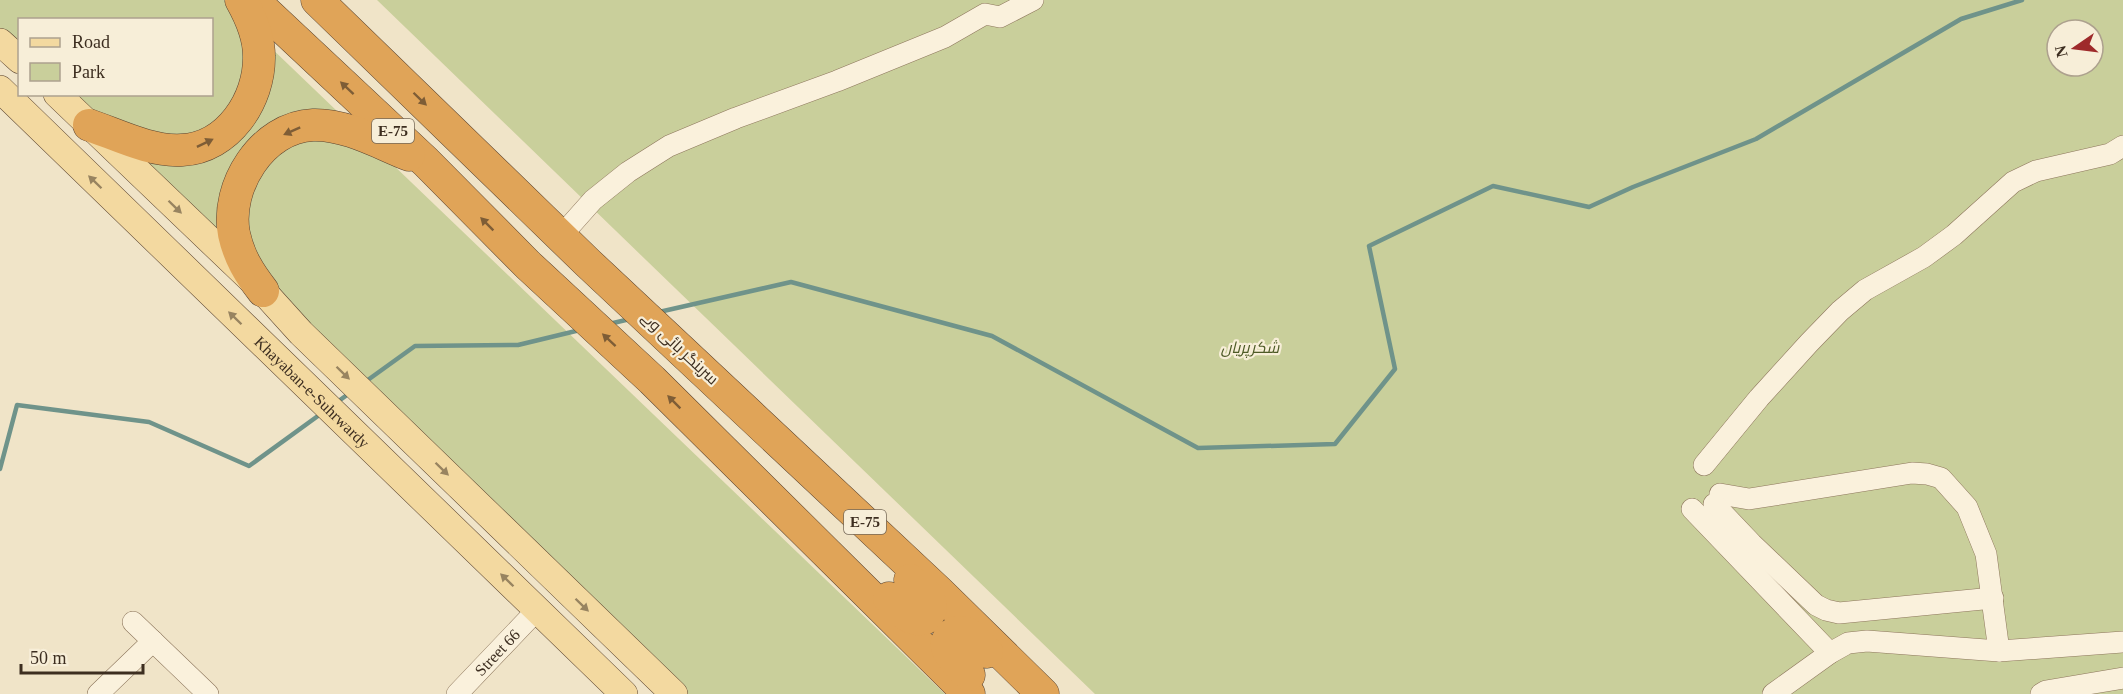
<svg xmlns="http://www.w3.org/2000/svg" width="2123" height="694" font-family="'Times New Roman',Cairo,serif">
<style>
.green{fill:#c9cf9b;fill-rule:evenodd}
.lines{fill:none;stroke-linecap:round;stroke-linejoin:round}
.stream{stroke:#6f938a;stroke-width:4.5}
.minor-casing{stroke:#8d765c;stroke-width:22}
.major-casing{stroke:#5b4430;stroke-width:28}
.highway-casing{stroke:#5b4430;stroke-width:33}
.minor{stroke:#faf1dc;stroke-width:21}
.major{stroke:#f3d9a0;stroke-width:27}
.highway{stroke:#e0a458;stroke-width:32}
.oneway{fill:#7e5d36}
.oneway2{fill:#988460}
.labels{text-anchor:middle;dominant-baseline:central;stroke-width:4.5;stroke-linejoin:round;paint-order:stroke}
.shield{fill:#f7eed8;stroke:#756857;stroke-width:1.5}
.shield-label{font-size:15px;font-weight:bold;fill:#3d2e20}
.park-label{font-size:16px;font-style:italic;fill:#4d5a26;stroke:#f7eed8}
.street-label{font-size:16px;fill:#3d2e20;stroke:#f7eed8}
</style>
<rect width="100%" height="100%" fill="#f0e4c8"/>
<!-- green -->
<g class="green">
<polygon points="0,0 224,0 266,43 945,694 687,694 67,95 212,94 212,20 20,20 19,49 0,31"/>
<path d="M 377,0 L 2123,0 L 2123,694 L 1095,694 ZM 2057,30 L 2093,30 L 2093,66 L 2057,66 Z"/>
</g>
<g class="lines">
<!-- stream -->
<g class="stream">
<polyline points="659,312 791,282 992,336 1198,448 1335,444 1395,369 1369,246 1493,186 1589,207 1633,187 1756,139 1961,19 2022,0"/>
<polyline points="609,324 630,319"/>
<polyline points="365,382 415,346 518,345 580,330"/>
<polyline points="336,403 351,392"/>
<polyline points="0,469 17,405 149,422 249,466 322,413"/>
</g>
<defs>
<g id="minor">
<polyline points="561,236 593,200 628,172 669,146 736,118 837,81 945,37 985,14 1000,17 1033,0"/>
<polyline points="1704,465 1759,398 1809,343 1840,311 1865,290 1924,257 1954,235 2013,182 2036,171 2110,154 2123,146"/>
<polyline points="1720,494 1749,499 1912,473 1927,474 1941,478 1967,507 1986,554 1999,651"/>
<polyline points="1714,504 1752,544 1816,605 1826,610 1839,613 1993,598"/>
<polyline points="1692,509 1830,653"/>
<polyline points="133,622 208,694"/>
<polyline points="98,694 153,641"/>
<path id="s1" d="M 457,694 L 537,610"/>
<polyline points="1773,694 1830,653 1848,643 1867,641 1999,651 2123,642"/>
<polyline points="2041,694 2046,691 2123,678"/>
</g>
<g id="major">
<polyline points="0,42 20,60"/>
<path id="s2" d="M 0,89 L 624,694"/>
<polyline points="57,94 263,291 301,333 674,694"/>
</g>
<g id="highway">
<polyline points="253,0 426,162 528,265 652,380 969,694"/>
<polyline points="317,0 588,263 939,592 1043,694"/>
<path d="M 89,125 C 118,135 151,152 182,150 C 228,148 260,100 259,56 C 259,38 250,16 241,0"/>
<path d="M 263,291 C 249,273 239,257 234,234 C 225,187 262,127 313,125 C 346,124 379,143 409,155"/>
<path d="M 889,598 C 899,608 910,624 926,618 C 940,602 921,590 910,580"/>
<path d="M 969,675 C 958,663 933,645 956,632 L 967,633 L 987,652"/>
</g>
</defs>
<!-- minor casing -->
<use href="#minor" class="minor-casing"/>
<!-- major casing -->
<use href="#major" class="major-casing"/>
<!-- highway casing -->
<use href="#highway" class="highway-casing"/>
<!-- minor -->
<use href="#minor" class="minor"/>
<!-- major -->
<use href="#major" class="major"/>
<!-- highway -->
<use href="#highway" class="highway"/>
</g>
<!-- one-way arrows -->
<defs><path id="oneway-solid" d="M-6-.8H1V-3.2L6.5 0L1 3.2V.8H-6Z" transform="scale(1.5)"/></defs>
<g class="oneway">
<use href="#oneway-solid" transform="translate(347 88) rotate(-137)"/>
<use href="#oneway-solid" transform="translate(420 99) rotate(44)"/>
<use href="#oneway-solid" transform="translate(292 131) rotate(156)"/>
<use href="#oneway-solid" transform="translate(205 143) rotate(-26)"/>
<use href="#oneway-solid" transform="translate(487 224) rotate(-135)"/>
<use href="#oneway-solid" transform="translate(609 340) rotate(-137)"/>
<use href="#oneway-solid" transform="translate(674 402) rotate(-135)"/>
</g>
<g class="oneway2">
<use href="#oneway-solid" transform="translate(95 182) rotate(-136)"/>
<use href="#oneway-solid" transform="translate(175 207) rotate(44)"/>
<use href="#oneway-solid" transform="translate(235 318) rotate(-136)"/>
<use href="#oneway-solid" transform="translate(343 373) rotate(44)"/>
<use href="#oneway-solid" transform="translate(442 469) rotate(44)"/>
<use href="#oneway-solid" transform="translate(507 580) rotate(-136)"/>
<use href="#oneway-solid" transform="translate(582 605) rotate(44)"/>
</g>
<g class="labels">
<!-- shield labels -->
<g class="shield">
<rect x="372" y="119" width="42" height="24" rx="4.5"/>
<rect x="844" y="510" width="42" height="24" rx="4.5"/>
</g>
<g class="shield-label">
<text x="393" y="131">E-75</text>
<text x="865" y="522">E-75</text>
</g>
<!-- park labels -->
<g class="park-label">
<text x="1250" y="347">شکرپریاں</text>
</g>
<!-- street labels -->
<g class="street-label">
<text transform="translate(680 348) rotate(43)">سرینگر ہائی وے</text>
<text stroke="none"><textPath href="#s2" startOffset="435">Khayaban-e-Suhrwardy</textPath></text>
<text stroke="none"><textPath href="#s1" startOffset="58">Street 66</textPath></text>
</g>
</g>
<!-- legend -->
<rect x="18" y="18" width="195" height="78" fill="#f7eed8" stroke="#ada18e" stroke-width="1.5"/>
<rect x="30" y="38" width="30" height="9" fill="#f3d9a0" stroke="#ada18e" stroke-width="1.5"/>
<text x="72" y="48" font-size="18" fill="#3d2e20">Road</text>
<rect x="30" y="63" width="30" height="18" fill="#c9cf9b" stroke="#ada18e" stroke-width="1.5"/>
<text x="72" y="78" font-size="18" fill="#3d2e20">Park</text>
<!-- north arrow -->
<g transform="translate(2075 48) rotate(256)"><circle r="28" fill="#f7eed8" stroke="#ada18e" stroke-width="1.5"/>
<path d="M0-4.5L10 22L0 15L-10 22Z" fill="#9e2a2b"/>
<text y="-9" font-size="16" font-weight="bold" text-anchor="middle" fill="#3d2e20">N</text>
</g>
<!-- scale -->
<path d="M21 664v9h122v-9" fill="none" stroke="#3d2e20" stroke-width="3"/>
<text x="30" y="664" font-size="18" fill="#3d2e20" stroke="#f7eed8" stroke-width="4.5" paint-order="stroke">50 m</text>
</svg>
